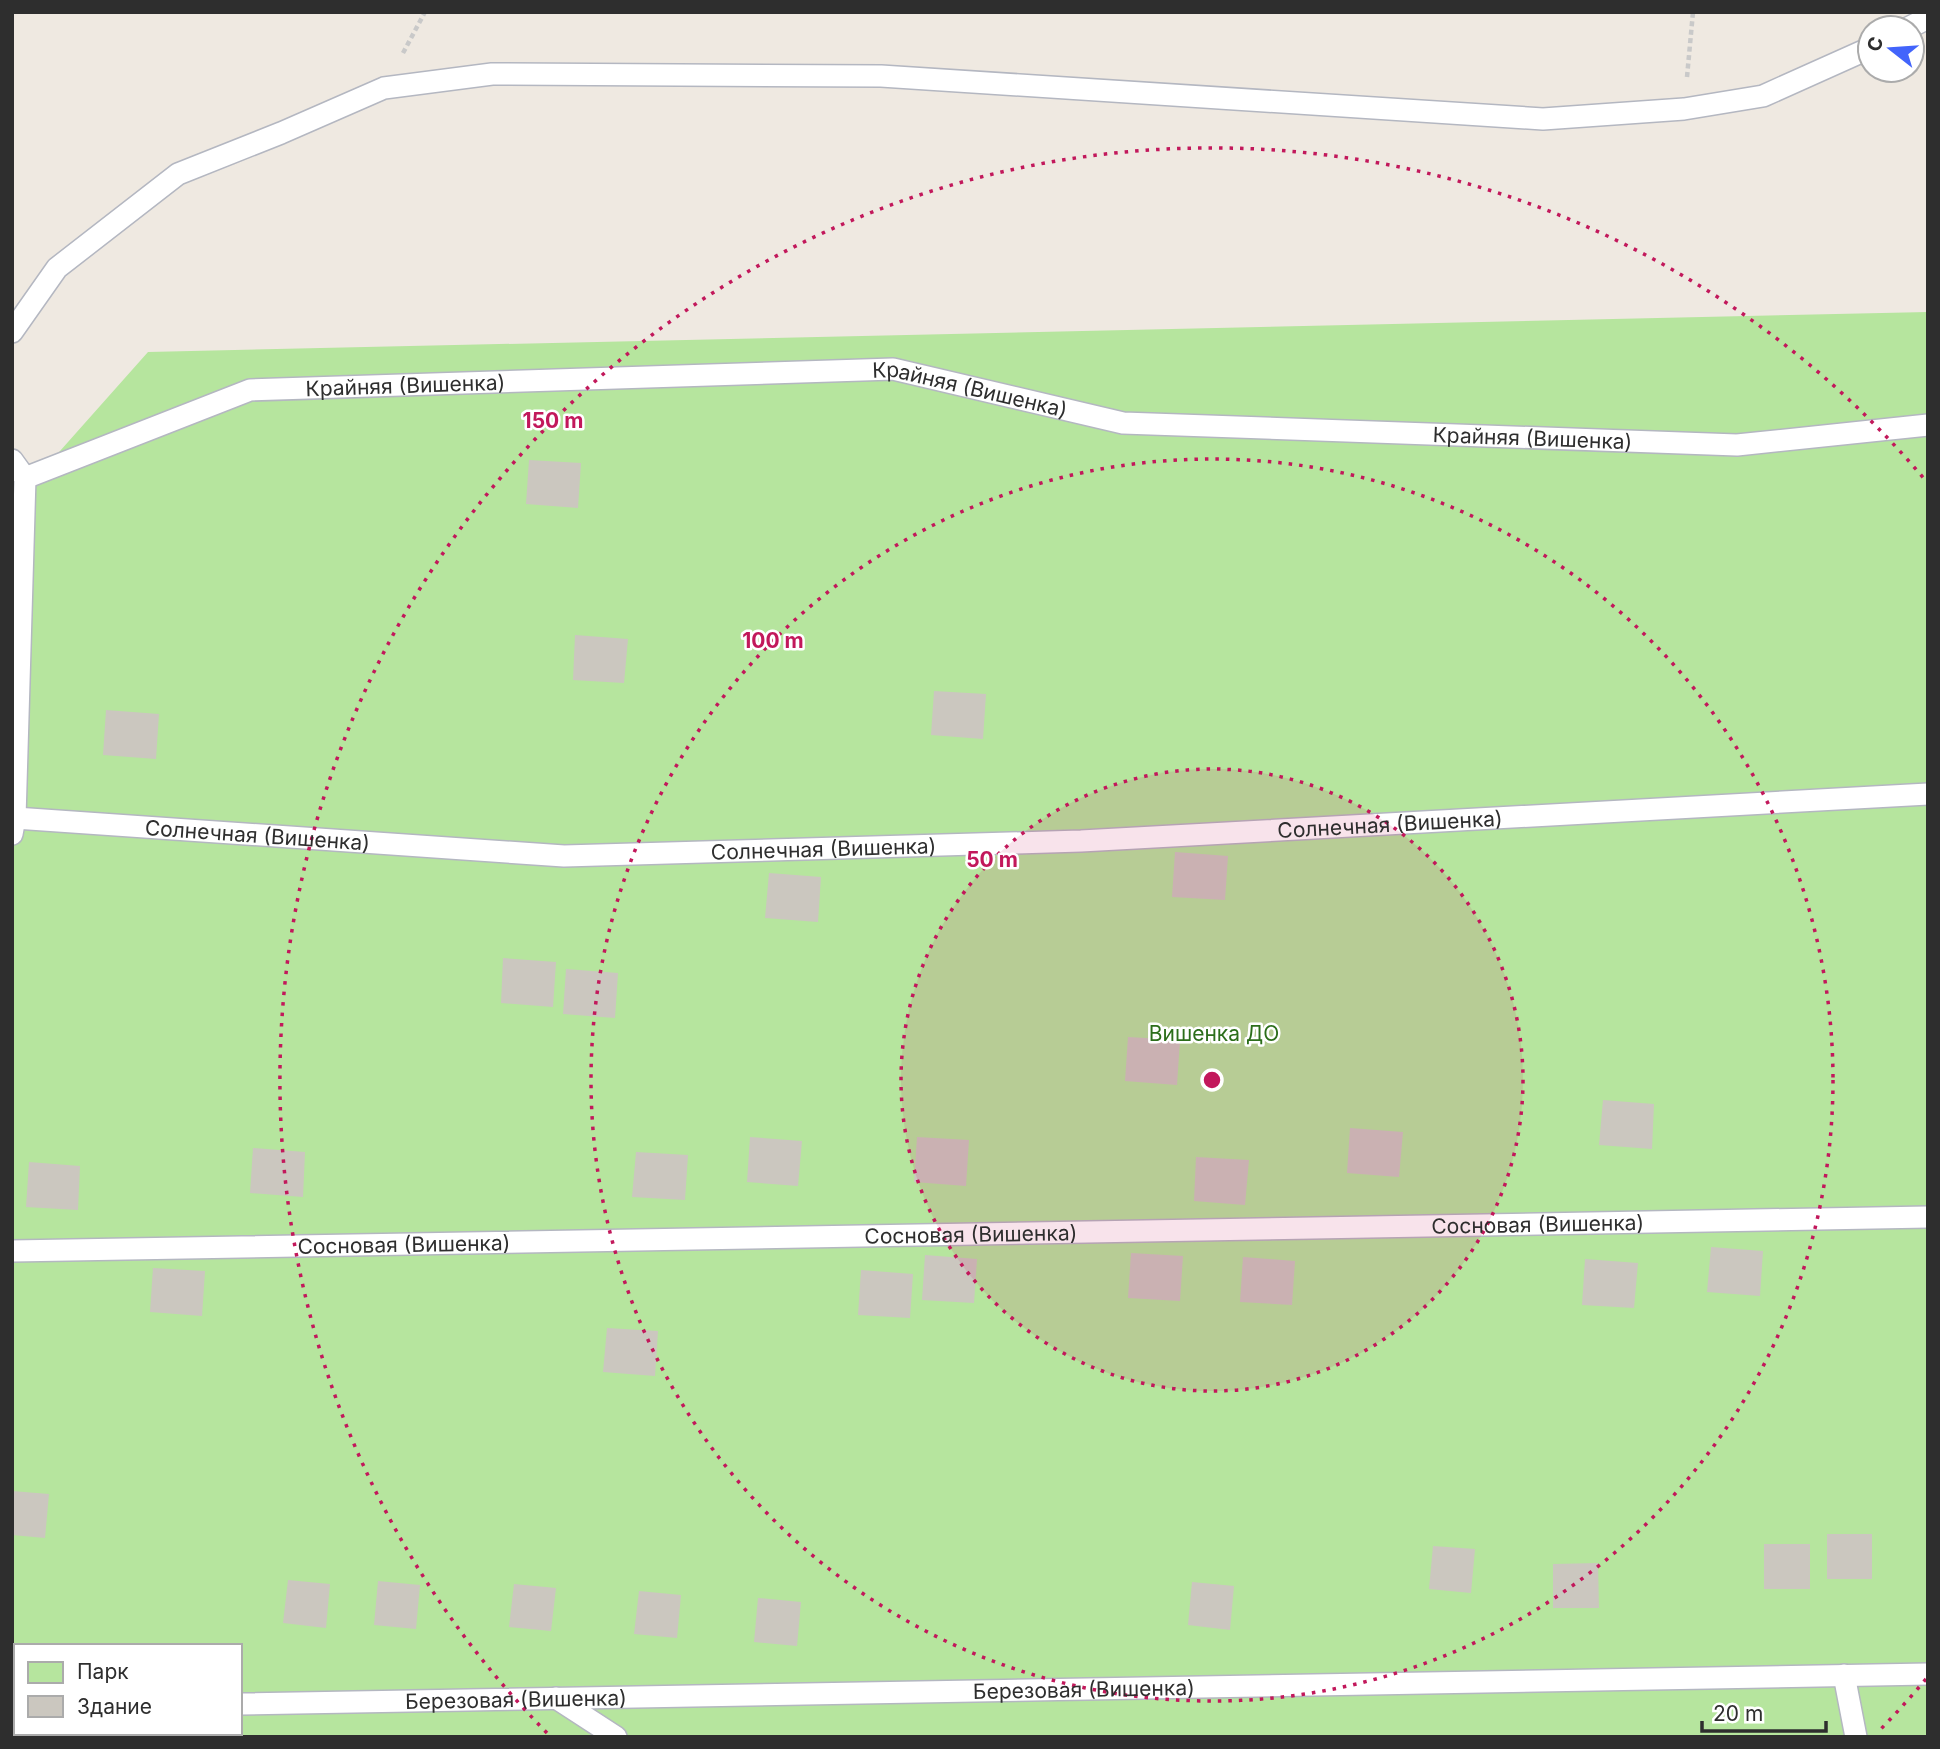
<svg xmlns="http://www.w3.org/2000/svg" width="1940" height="1749" font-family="Inter,sans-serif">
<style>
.green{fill:#b6e59e;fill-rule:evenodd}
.building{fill:#cbc7bf}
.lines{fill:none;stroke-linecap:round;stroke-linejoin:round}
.service-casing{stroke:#b4b7c1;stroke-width:24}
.path{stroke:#c9c9c9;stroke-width:4.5;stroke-dasharray:5 3.5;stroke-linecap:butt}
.service{stroke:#fff;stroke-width:21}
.ring{fill:none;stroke:#c2185b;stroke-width:3.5;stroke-dasharray:3.5 7}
.labels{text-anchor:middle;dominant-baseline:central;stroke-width:5;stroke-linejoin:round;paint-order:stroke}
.street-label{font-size:21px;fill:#2e2e2e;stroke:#fff}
.park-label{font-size:21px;fill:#2c6e1b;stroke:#fff}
.centre{fill:#c2185b;stroke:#fff;stroke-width:3.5}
.ring-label{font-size:21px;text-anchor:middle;font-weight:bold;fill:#c2185b;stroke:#fff;stroke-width:5;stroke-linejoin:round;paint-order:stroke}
</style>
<rect width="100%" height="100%" fill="#efe9e1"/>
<!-- green -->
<path class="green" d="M 1928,312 L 1928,1737 L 12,1737 L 12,505 L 148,352 ZM 16,1646 L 240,1646 L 240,1733 L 16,1733 Z"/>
<!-- building -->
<g class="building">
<polygon points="529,460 581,463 578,508 526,504"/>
<polygon points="575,635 628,639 624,683 573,680"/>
<polygon points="934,691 986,694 983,739 931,735"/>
<polygon points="106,710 159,714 156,759 103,755"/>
<polygon points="1175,852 1228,856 1225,900 1172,897"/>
<polygon points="769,873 821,877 818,922 765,918"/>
<polygon points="503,958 556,962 553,1007 501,1003"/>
<polygon points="566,969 618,973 615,1018 563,1014"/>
<polygon points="1128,1037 1180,1040 1177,1085 1125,1081"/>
<polygon points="1603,1100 1654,1104 1652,1149 1599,1145"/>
<polygon points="1350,1128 1403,1132 1399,1177 1347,1173"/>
<polygon points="750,1137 802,1141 798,1186 747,1182"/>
<polygon points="917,1137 969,1140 966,1186 914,1182"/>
<polygon points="253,1148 305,1152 303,1197 250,1193"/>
<polygon points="636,1152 688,1155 685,1200 632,1197"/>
<polygon points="1196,1157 1249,1160 1245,1205 1194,1201"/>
<polygon points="29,1162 80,1166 78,1210 26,1207"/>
<polygon points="1711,1247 1763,1251 1760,1296 1707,1292"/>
<polygon points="1131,1253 1183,1256 1180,1301 1128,1298"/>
<polygon points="925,1255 977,1259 974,1303 922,1300"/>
<polygon points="1243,1257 1295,1261 1292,1305 1240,1302"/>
<polygon points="1585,1259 1638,1263 1634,1308 1582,1305"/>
<polygon points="153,1268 205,1271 202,1316 150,1312"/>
<polygon points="861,1270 913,1274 910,1318 858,1315"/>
<polygon points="607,1328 658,1331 655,1376 603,1372"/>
<polygon points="12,1491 49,1494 45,1538 12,1535"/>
<rect x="1827" y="1534" width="45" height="45"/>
<rect x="1764" y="1544" width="46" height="45"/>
<polygon points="1433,1546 1475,1549 1471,1593 1429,1589"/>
<polygon points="1598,1563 1599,1608 1553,1608 1553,1564"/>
<polygon points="288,1580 330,1584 326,1628 283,1623"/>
<polygon points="378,1581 420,1585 416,1629 374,1625"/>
<polygon points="1192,1582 1234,1586 1230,1630 1188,1625"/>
<polygon points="514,1584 556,1588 551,1631 509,1627"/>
<polygon points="639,1591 681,1595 677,1638 634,1634"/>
<polygon points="758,1598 801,1602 797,1646 754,1642"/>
</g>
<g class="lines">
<defs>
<g id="service">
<polyline points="1908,28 1928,18"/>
<polyline points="12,332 57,268 178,174 281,133 384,88 492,74 881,76 1543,119 1684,109 1763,96 1870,48"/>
<polyline points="12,460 25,478 15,818 12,834"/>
<path id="s1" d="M 25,478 L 250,390 L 893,369 L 1123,423 L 1737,445 L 1928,425"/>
<path id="s2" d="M 15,818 L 564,856 L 1081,841 L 1928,794"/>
<path id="s3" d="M 12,1251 L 1928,1217"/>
<polyline points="1844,1675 1856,1737"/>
<polyline points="556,1698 616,1737"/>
<path id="s4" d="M 240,1704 L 1928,1674"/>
<polyline points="132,1737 137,1733"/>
</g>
</defs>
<!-- service casing -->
<use href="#service" class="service-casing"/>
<!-- path -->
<g class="path">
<polyline points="403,53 425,12"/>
<polyline points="1687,77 1693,12"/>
</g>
<!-- service -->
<use href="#service" class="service"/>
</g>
<!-- distance rings -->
<circle cx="1212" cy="1080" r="311" fill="#c2185b" fill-opacity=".12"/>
<g class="ring">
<circle cx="1212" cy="1080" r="311"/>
<circle cx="1212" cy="1080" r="621"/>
<path d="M1926 1679A932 932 0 0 1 1877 1733M547 1733A932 932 0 1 1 1926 481"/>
</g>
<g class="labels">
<!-- street labels -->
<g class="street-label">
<text stroke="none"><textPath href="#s1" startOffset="397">Крайняя (Вишенка)</textPath></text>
<text stroke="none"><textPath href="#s1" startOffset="964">Крайняя (Вишенка)</textPath></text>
<text stroke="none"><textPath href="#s1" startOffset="1531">Крайняя (Вишенка)</textPath></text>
<text stroke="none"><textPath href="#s2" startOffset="1377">Солнечная (Вишенка)</textPath></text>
<text stroke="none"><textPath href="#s2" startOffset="243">Солнечная (Вишенка)</textPath></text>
<text stroke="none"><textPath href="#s2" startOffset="810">Солнечная (Вишенка)</textPath></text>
<text stroke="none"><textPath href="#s3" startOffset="1526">Сосновая (Вишенка)</textPath></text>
<text stroke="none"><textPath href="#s3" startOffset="959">Сосновая (Вишенка)</textPath></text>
<text stroke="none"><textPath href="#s3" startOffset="392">Сосновая (Вишенка)</textPath></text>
<text stroke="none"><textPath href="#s4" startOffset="844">Березовая (Вишенка)</textPath></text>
<text stroke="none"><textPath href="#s4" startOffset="276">Березовая (Вишенка)</textPath></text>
</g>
<!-- park labels -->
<g class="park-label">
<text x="1214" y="1033">Вишенка ДО</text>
</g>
</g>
<circle cx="1212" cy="1080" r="10" class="centre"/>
<g class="ring-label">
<text x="553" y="428">150 m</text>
<text x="773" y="648">100 m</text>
<text x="992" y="867">50 m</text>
</g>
<!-- border -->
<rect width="1940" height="1749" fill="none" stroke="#2e2e2e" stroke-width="28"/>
<!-- legend -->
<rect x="14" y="1644" width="228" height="91" fill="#ffffff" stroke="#ababab" stroke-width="2"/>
<rect x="28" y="1662" width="35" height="21" fill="#b6e59e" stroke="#ababab" stroke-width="2"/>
<text x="77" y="1679" font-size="21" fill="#2e2e2e">Парк</text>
<rect x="28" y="1696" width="35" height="21" fill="#cbc7bf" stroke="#ababab" stroke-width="2"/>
<text x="77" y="1714" font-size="21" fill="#2e2e2e">Здание</text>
<!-- north arrow -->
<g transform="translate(1891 49) rotate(287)"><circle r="33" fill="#ffffff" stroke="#ababab" stroke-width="2"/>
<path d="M0-5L12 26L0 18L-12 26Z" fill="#4264fb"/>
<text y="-10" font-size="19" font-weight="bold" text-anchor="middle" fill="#2e2e2e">С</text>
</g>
<!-- scale -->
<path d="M1702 1721v10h124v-10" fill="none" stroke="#2e2e2e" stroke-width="3.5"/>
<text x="1713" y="1721" font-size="21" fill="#2e2e2e" stroke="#ffffff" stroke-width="5" paint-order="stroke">20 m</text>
</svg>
